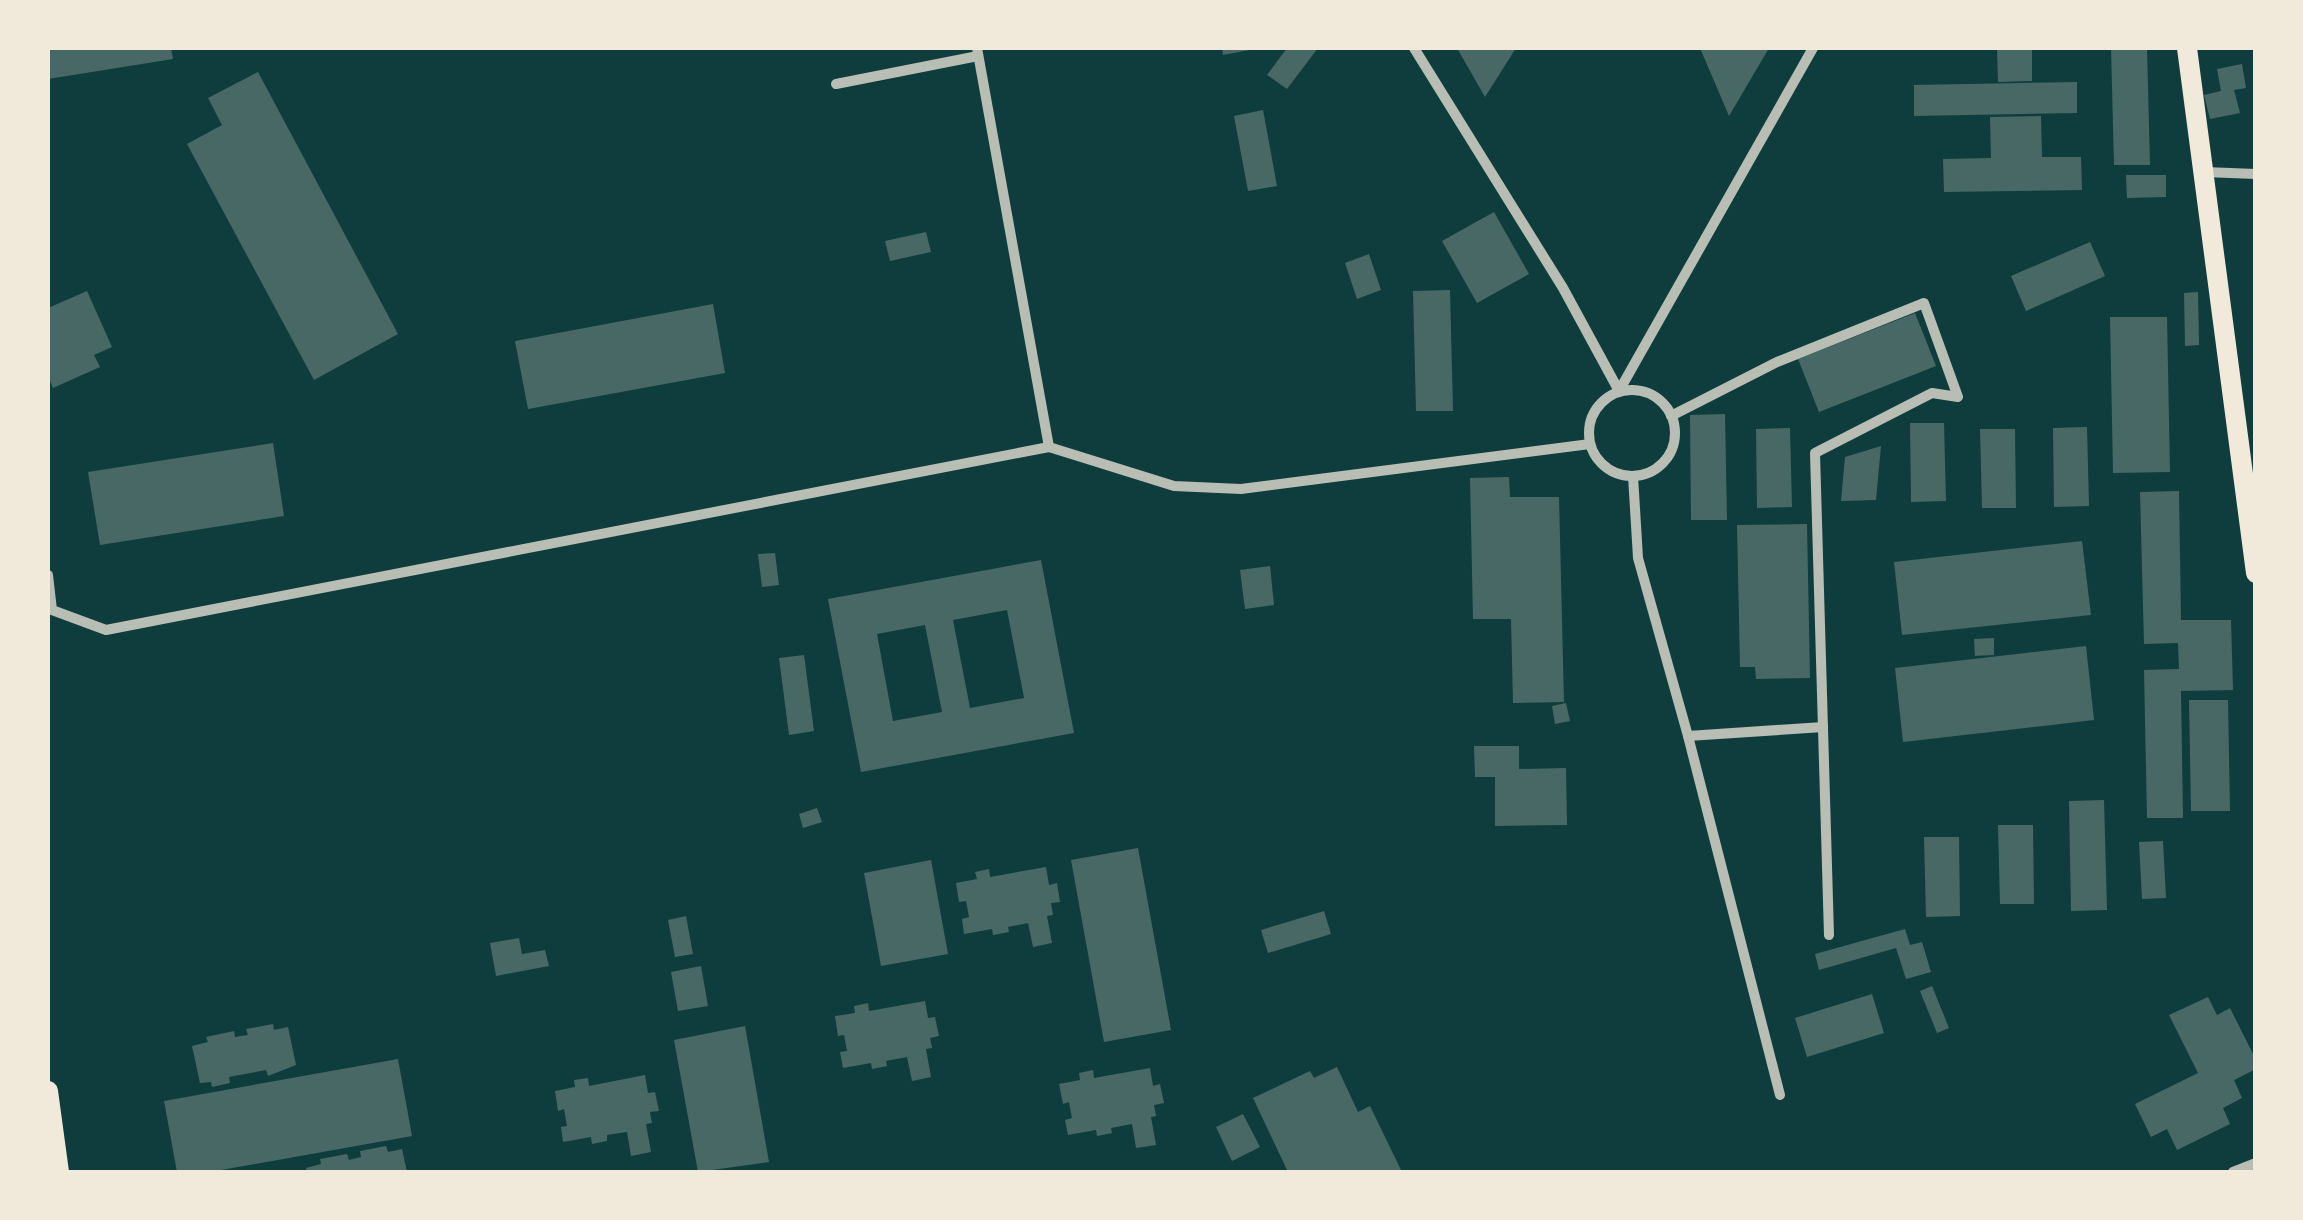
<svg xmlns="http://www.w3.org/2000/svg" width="2303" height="1220" font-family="Lato,sans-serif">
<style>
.building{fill:#486865;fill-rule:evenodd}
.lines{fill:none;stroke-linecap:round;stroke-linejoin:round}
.minor{stroke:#b8beb3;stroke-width:10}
.secondary{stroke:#f1e9da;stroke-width:20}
</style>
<rect width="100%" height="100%" fill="#0f3d3e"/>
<!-- building -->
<g class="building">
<polygon points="48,48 171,48 173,59 48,79"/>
<polygon points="1222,48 1254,48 1255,49 1223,55"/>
<polygon points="1287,48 1318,48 1287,89 1267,75"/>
<polygon points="1457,48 1516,48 1485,97"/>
<polygon points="1700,48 1769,48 1729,116"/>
<polygon points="1997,48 2032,48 2032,81 1998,82"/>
<polygon points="2111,48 2147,48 2150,165 2114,165"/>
<polygon points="2242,64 2246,88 2234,90 2240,113 2210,119 2204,95 2221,91 2217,69"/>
<polygon points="258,72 398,334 314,380 187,144 222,125 208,98"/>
<polygon points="2077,82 2077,113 1914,116 1914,85"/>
<polygon points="1263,110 1277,186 1248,191 1234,116"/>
<polygon points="2041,116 2042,157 2081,157 2082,190 1944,192 1943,159 1991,158 1990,117"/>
<polygon points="2126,175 2166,175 2166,197 2127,198"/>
<polygon points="1494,212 1529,274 1477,303 1442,241"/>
<polygon points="926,232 931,252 890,261 885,241"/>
<polygon points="2090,242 2105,276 2026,311 2011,276"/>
<polygon points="1369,254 1381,290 1357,299 1345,263"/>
<polygon points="1450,290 1453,411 1416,411 1413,291"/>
<polygon points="87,291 112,347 94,355 100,367 53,388 48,376 48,308"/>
<polygon points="2198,292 2199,345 2185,346 2184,293"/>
<polygon points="713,304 725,373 528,409 515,341"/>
<polygon points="1915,313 1936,366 1819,412 1798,359"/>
<polygon points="2110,317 2167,317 2170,472 2113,473"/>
<polygon points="1725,414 1727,520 1691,520 1690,415"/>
<polygon points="1910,423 1944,423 1946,501 1911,502"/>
<polygon points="2087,427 2089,506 2054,507 2053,428"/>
<polygon points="1790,428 1792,507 1757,508 1756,429"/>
<polygon points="1980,429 2015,429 2016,508 1982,508"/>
<polygon points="273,443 284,516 100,545 88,472"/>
<polygon points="1881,446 1876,500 1841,501 1845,457"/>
<polygon points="1509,477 1510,497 1559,497 1564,702 1513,703 1511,619 1473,619 1470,478"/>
<polygon points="2179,491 2181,620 2231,620 2233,690 2181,691 2183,818 2147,818 2144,670 2179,669 2178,643 2144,644 2140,492"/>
<polygon points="1807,524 1810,678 1756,679 1755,667 1740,667 1737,525"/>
<polygon points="2082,541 2091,615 1902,635 1894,562"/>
<polygon points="775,553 779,585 762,587 758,554"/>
<path d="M 1041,560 L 1074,733 L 861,772 L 828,599 ZM 1007,610 L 1024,698 L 970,708 L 953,620 ZM 925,625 L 942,712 L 893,721 L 877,634 Z"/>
<polygon points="1270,566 1274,605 1245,609 1240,570"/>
<polygon points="1994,638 1994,655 1975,656 1974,639"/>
<polygon points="2086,646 2094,720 1903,742 1895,668"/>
<polygon points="804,655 814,731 789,735 779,658"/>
<polygon points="2189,700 2228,700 2230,811 2191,811"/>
<polygon points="1566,703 1570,721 1555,724 1552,706"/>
<polygon points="1474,746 1519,746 1519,769 1566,768 1567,825 1495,826 1495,777 1475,777"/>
<polygon points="2104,800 2107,910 2071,911 2069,801"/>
<polygon points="817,808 822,822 803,828 799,814"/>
<polygon points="1998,825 2033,825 2034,904 2000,904"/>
<polygon points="1924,837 1959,837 1960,916 1926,917"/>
<polygon points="2163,841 2166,898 2142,899 2139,842"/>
<polygon points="1138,848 1171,1030 1104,1042 1071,860"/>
<polygon points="931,860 948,954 881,966 864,873"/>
<polygon points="1046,867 1049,885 1057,883 1060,902 1051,903 1053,915 1047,916 1052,943 1033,947 1028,923 1008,927 1009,932 993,935 992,929 964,934 962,919 969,917 966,901 959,902 956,883 977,879 975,872 989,869 990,877"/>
<polygon points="1324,911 1331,934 1268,953 1261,930"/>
<polygon points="686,916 693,954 675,957 668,920"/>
<polygon points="1905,929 1910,945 1922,942 1931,972 1906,979 1896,948 1819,970 1815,954"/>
<polygon points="519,938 522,954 545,950 549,966 496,976 490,943"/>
<polygon points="701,966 708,1006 678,1011 671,972"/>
<polygon points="1932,986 1949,1028 1937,1033 1920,991"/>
<polygon points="1872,994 1884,1033 1807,1057 1795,1018"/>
<polygon points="2208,997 2217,1015 2230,1008 2256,1060 2256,1069 2234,1080 2242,1098 2223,1108 2230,1124 2177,1150 2167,1129 2151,1137 2135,1104 2198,1073 2169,1015"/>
<polygon points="925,1001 928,1018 935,1017 939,1036 930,1038 932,1048 926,1049 931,1077 912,1081 907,1057 886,1061 887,1066 872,1069 871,1063 843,1068 840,1052 847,1051 844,1035 838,1036 835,1016 855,1013 854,1006 868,1003 869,1011"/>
<polygon points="273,1024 274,1030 288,1027 296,1065 268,1076 266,1070 229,1077 230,1083 212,1087 211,1082 200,1083 192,1046 208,1042 206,1037 234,1031 235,1037 248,1035 246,1029"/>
<polygon points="745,1026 769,1162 698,1172 674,1040"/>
<polygon points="398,1059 412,1136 210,1172 177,1172 164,1101"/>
<polygon points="1337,1067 1358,1112 1370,1106 1402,1172 1288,1172 1253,1098 1310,1071 1314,1078"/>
<polygon points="1150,1068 1153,1086 1160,1084 1164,1103 1154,1105 1156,1116 1151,1117 1156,1145 1136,1148 1132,1124 1111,1128 1112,1133 1097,1136 1096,1130 1068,1135 1065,1120 1072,1118 1069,1102 1063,1104 1059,1084 1080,1080 1079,1073 1093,1070 1094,1078"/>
<polygon points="645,1075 648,1093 655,1092 659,1111 650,1112 652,1123 646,1124 651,1152 631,1156 627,1132 607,1135 607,1141 592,1144 591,1137 563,1142 561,1127 567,1126 564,1109 558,1111 555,1091 575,1087 574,1080 588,1078 589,1086"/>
<polygon points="1243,1114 1260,1147 1232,1161 1216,1127"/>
<polygon points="386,1146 388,1152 402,1149 407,1172 307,1172 306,1168 321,1164 320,1159 347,1154 349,1160 361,1157 360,1151"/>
</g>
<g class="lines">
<!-- minor -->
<g class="minor">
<polyline points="977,48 1049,447 1174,486 1241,489 1590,444"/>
<polyline points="1414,48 1563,288 1619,391"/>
<polyline points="836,84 978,56"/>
<polyline points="2204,172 2256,174"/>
<circle cx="1632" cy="433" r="43"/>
<polyline points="1619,391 1813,48"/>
<polyline points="1671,416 1777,362 1924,303 1958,397 1932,393 1815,453 1829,935"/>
<polyline points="1633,476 1638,558 1688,736 1780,1095"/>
<polyline points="48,575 52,610 106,630 1049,447"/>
<polyline points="1688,736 1823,727"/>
<polyline points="2233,1172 2256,1163"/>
</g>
<!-- secondary -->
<g class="secondary">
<polyline points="2187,48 2256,573"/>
<polyline points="48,1091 59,1172"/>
</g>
</g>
<!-- border -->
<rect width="2303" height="1220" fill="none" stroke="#f1e9da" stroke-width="100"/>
</svg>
